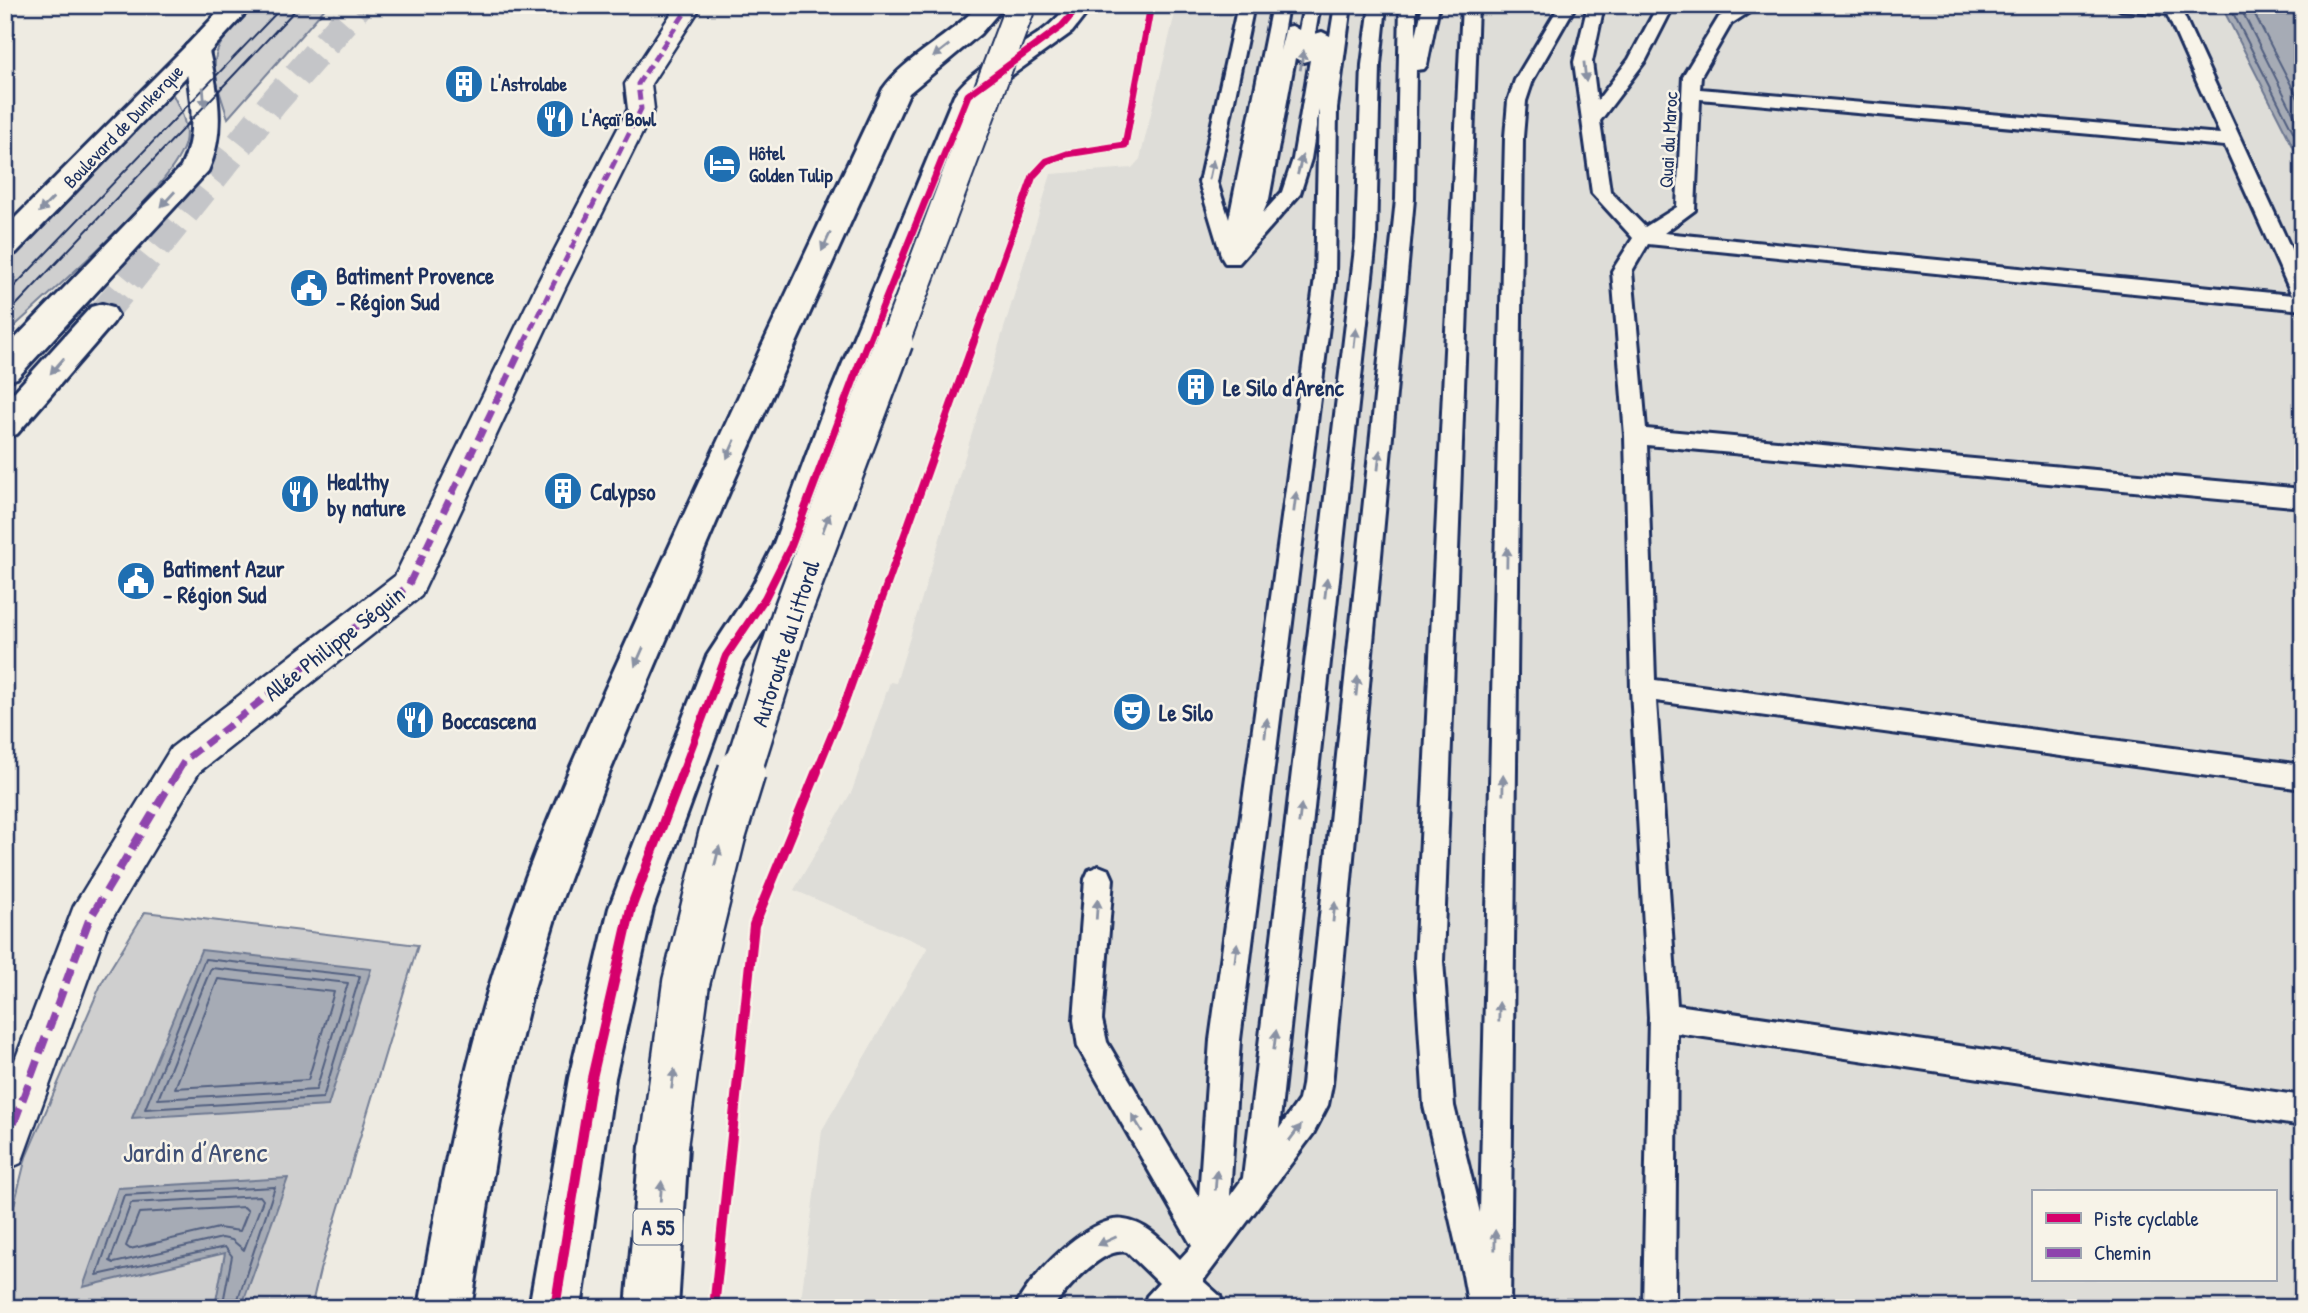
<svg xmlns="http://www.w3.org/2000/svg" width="2308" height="1313" font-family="'Patrick Hand',sans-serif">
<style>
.built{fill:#deddd8;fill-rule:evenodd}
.green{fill:#cfcfcf;stroke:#757f96;stroke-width:2}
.water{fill:#a6abb5;stroke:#6e7992;stroke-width:2}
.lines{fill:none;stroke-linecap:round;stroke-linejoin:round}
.shore{stroke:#536181;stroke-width:2}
.trunk-tunnel{stroke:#c4c5c8;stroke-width:29;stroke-dasharray:29 15;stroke-linecap:butt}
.service-casing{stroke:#1b2f5e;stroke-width:6}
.pedestrian-casing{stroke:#1b2f5e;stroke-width:5}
.tertiary-casing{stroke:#1b2f5e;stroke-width:6}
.secondary-casing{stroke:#1b2f5e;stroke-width:6}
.trunk-casing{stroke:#1b2f5e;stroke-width:6}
.motorway-casing{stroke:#1b2f5e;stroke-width:6}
.service{fill:#f7f3e8;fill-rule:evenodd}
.pedestrian{fill:#f7f3e8;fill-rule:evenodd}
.tertiary{fill:#f7f3e8;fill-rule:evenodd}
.secondary{fill:#f7f3e8;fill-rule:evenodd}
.trunk{fill:#f7f3e8;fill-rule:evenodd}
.motorway{fill:#f7f3e8;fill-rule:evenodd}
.tram{stroke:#1b2f5e;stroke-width:2}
.motorway-bridge-far2-casing{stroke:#1b2f5e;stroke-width:33;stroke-linecap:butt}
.motorway-bridge-far1-casing{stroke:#1b2f5e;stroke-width:42;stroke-linecap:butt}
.motorway-bridge-casing{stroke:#1b2f5e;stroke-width:51;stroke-linecap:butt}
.motorway-bridge-far2{stroke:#f7f3e8;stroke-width:29}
.motorway-bridge-far1{stroke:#f7f3e8;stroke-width:37}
.motorway-bridge{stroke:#f7f3e8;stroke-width:46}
.quiet-far2{stroke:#8e44ad;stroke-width:5;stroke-dasharray:10 5;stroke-linecap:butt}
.quiet-far1{stroke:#8e44ad;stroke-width:7;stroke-dasharray:13 7;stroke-linecap:butt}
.quiet{stroke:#8e44ad;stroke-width:8;stroke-dasharray:17 8;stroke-linecap:butt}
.cycleway-far2-casing{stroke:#f7f3e8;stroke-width:10}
.cycleway-far1-casing{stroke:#f7f3e8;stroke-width:12}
.cycleway-casing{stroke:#f7f3e8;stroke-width:15}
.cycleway-far2{stroke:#d6006c;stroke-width:7}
.cycleway-far1{stroke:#d6006c;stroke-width:8}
.cycleway{stroke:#d6006c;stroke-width:10}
.oneway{fill:#8991a3}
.labels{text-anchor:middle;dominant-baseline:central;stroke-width:5;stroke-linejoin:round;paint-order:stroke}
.far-poi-label{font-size:19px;font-weight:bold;fill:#1b2f5e;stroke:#f7f3e8;text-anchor:start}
.far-street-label{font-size:19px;fill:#1b2f5e;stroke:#f7f3e8}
.shield{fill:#f7f3e8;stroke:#5d6a87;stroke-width:2}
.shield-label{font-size:21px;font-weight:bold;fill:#1b2f5e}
.poi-label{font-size:23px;font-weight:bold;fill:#1b2f5e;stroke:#f7f3e8;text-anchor:start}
.street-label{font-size:23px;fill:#1b2f5e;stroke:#f7f3e8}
.near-park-label{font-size:28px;fill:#3f4f75;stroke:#f7f3e8}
</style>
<rect width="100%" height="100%" fill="#eeebe2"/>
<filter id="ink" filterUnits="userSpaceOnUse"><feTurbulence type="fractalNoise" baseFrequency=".0143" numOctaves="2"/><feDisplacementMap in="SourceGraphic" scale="14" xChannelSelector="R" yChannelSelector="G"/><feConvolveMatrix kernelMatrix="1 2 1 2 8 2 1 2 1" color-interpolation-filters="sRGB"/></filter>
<g filter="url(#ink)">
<!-- built -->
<path class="built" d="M 1177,5 L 2221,5 L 2303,166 L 2303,1308 L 800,1308 L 822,1130 L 928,947 L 794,890 L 852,791 L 890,682 L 896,683 L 1051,174 L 1132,168 L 1140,159 ZM 2033,1192 L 2275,1192 L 2275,1280 L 2033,1280 Z"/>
<!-- green -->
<g class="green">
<path d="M 255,5 L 328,5 L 228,118 C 206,55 209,51 255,5 Z"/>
<path d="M 171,91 C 179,107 189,123 185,142 C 176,186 43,299 5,335 L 5,264 Z"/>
<polygon points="145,912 418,945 320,1270 311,1308 5,1308 5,1242 26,1157 102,982"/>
</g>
<!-- water -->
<g class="water">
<polygon points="2221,5 2303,5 2303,166"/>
<polygon points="201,950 371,969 328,1106 132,1118"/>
<polygon points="288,1178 241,1308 209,1308 215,1306 225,1253 83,1287 118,1188"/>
</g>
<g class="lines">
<!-- shore -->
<g class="shore">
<polyline points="2229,5 2303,151"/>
<polyline points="2239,5 2303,132"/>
<polyline points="2250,5 2303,108"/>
<polygon points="205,959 360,976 323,1098 145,1109"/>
<polygon points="211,968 348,983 316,1090 158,1099"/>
<polygon points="218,979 334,992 308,1080 175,1088"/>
<polygon points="260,1196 263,1200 244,1250 232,1240 222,1238 114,1263 110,1261 131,1203"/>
<polygon points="244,1207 248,1211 240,1231 218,1228 130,1249 126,1246 139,1213"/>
<polyline points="222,1308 232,1256 225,1247 97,1275 124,1195 275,1187 235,1308"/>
</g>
<!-- trunk-tunnel -->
<polyline class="trunk-tunnel" points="102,315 274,102 359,5"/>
<defs>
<g id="service">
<path d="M 1238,5 L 1254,5 L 1217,182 L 1229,219 L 1272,5 L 1288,5 L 1280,51 L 1286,27 L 1292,26 L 1299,30 L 1304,5 L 1320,5 L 1315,34 L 1322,32 L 1330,36 L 1335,5 L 1351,5 L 1337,108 L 1335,278 L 1240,1040 L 1230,1196 L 1243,1178 L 1356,240 L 1362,65 L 1370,5 L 1386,5 L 1380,65 L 1376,240 L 1279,1129 L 1299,1100 L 1302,1085 L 1396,199 L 1400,5 L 1416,5 L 1416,36 L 1423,5 L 1439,5 L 1427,65 L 1424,69 L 1416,70 L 1414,199 L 1332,1085 L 1328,1105 L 1313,1134 L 1203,1281 L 1220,1296 L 1224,1308 L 1143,1308 L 1147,1296 L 1159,1283 L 1127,1252 C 1101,1247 1067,1289 1052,1308 L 1015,1308 C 1027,1279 1089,1214 1124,1220 C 1148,1223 1164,1243 1180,1259 L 1192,1246 L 1078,1047 L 1074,1020 L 1085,879 L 1089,870 L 1099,866 L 1109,870 L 1113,879 L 1102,1020 L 1107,1042 L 1199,1197 L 1210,1040 L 1315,278 L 1319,109 L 1311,159 L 1300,194 L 1239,263 L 1225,263 L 1222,258 L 1199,182 ZM 1295,58 L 1303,62 L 1310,60 L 1293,159 L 1282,192 L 1263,213 L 1269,199 Z"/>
<polygon points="1462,5 1478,5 1443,961 1454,1106 1480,1213 1505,137 1508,101 1515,80 1560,5 1576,5 1533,80 1526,101 1523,137 1510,1308 1469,1308 1463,1275 1424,1106 1415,961"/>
<path d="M 1588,5 L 1604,5 L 1592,62 L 1597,101 L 1629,59 L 1658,5 L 1674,5 L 1646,60 L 1600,121 L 1610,191 L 1645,227 L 1677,207 L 1683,76 L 1719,17 L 1740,5 L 1760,5 L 1731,24 L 1701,76 L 1700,89 L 2220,134 L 2167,14 L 2121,10 L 2113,5 L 2179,5 L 2303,275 L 2303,310 L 1648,244 L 1632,271 L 1646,429 L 2303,489 L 2303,507 L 1647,445 L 1655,680 L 2303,765 L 2303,789 L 1656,701 L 1677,1005 L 2303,1096 L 2303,1126 L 1677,1033 L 1675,1308 L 1643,1308 L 1649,1017 L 1631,689 L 1625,436 L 1612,271 L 1633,238 L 1592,193 L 1574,62 ZM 1700,99 L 2225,146 L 2292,295 L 1664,233 L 1695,210 Z"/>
</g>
<polygon id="pedestrian" points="677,5 702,5 651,84 654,109 565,288 421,596 199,772 106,929 21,1163 5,1170 5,1086 74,906 171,748 395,576 535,288 628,109 625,84"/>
<g id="tertiary">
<path d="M 978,5 L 1005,5 L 980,34 L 909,93 L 733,483 L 605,783 L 557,912 L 531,998 L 500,1130 L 471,1308 L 419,1308 C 439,1189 462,1070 499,955 C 534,844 583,738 631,632 C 712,450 798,269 883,89 C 907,55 951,37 978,5 Z"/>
<path d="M 1067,5 L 1093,5 L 1072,32 L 980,98 L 855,416 L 809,546 L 778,609 L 743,662 L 653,908 L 615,1078 L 581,1308 L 529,1308 L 569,1078 L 609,908 L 707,656 L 752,587 L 773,546 L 821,416 L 954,95 C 981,55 1041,46 1067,5 Z"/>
<polygon points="196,43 205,45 209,51 205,57 16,253 5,256 5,228 187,45"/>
</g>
<polygon id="secondary" points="225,5 253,5 205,57 196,59 187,57 183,51 187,45"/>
<polygon id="trunk" points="102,304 113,307 118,315 113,323 17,434 5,438 5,402 91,307"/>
<g id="motorway">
<path d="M 196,43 L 205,45 L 209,51 C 218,92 226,131 208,171 L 17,378 L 5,382 L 5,349 L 181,167 C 199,130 190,90 183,51 L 187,45 Z"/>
<polygon points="664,1122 681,1129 688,1146 678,1308 626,1308 640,1146 647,1129"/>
</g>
</defs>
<!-- service casing -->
<use href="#service" class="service-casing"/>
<!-- pedestrian casing -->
<use href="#pedestrian" class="pedestrian-casing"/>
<!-- tertiary casing -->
<use href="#tertiary" class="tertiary-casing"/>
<!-- secondary casing -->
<use href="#secondary" class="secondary-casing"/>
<!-- trunk casing -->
<use href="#trunk" class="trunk-casing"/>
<!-- motorway casing -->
<use href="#motorway" class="motorway-casing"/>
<!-- service -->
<use href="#service" class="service"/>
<!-- pedestrian -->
<use href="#pedestrian" class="pedestrian"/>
<!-- tertiary -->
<use href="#tertiary" class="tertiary"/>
<!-- secondary -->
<use href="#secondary" class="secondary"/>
<!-- trunk -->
<use href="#trunk" class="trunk"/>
<!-- motorway -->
<use href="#motorway" class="motorway"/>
<!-- tram -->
<g class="tram">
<polyline points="5,296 284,5"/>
<polyline points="5,317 300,5"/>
</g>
<defs>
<polyline id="motorway-bridge-far2" points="894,343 1021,5"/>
<polyline id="motorway-bridge-far1" points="742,773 791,615 894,341"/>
<polyline id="motorway-bridge" points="664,1146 686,983 722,836 742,771"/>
</defs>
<!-- motorway-bridge-far2 casing -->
<use href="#motorway-bridge-far2" class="motorway-bridge-far2-casing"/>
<!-- motorway-bridge-far1 casing -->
<use href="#motorway-bridge-far1" class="motorway-bridge-far1-casing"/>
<!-- motorway-bridge casing -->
<use href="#motorway-bridge" class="motorway-bridge-casing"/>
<!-- motorway-bridge-far2 -->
<use href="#motorway-bridge-far2" class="motorway-bridge-far2"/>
<!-- motorway-bridge-far1 -->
<use href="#motorway-bridge-far1" class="motorway-bridge-far1"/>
<!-- motorway-bridge -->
<use href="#motorway-bridge" class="motorway-bridge"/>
<!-- quiet-far2 -->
<polyline class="quiet-far2" points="524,343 641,109 638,84 690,5"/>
<!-- quiet-far1 -->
<polyline class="quiet-far1" points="177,773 185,760 408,586 525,341"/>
<!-- quiet -->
<polyline class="quiet" points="5,1147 89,920 178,771"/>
<defs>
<g id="cycleway-far2">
<polyline points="868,343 968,95 1062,26 1080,5"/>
<polyline points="973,343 1033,176 1047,161 1067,154 1125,145 1151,5"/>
</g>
<g id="cycleway-far1">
<polyline points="682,773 726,656 765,598 791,546 868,341"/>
<polyline points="816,773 844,705 974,341"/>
</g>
<g id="cycleway">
<polyline points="555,1308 592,1078 631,908 683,771"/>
<polyline points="714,1308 754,925 817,771"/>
</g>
</defs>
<!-- cycleway-far2 casing -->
<use href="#cycleway-far2" class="cycleway-far2-casing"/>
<!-- cycleway-far1 casing -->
<use href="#cycleway-far1" class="cycleway-far1-casing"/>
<!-- cycleway casing -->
<use href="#cycleway" class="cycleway-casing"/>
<!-- cycleway-far2 -->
<use href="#cycleway-far2" class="cycleway-far2"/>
<!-- cycleway-far1 -->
<use href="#cycleway-far1" class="cycleway-far1"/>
<!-- cycleway -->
<use href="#cycleway" class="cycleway"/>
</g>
<!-- one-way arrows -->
<defs><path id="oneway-solid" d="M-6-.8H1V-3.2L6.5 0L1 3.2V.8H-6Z" transform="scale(1.75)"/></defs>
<g class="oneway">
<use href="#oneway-solid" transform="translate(941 51) rotate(142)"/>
<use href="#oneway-solid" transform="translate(1302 60) rotate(-80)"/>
<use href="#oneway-solid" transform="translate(1585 72) rotate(84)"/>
<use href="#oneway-solid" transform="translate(204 97) rotate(85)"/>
<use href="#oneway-solid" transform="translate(1300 165) rotate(-76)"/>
<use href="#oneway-solid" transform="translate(1211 170) rotate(-78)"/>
<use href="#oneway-solid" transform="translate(168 199) rotate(132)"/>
<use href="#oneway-solid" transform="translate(46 205) rotate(134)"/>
<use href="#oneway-solid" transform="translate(826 242) rotate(115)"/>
<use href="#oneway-solid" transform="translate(1355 338) rotate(-84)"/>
<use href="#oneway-solid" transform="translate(57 366) rotate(131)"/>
<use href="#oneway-solid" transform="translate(731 449) rotate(114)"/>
<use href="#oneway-solid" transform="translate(1379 460) rotate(-84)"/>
<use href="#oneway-solid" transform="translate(1295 502) rotate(-83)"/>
<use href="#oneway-solid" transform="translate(826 523) rotate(-69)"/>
<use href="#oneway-solid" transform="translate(1507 557) rotate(-89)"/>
<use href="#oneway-solid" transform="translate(1326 588) rotate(-83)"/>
<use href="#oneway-solid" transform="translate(639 657) rotate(114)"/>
<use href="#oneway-solid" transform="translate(1357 686) rotate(-84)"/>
<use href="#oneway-solid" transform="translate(1266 728) rotate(-83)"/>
<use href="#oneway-solid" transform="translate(1503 785) rotate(-89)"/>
<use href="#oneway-solid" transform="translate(1300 814) rotate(-83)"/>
<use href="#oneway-solid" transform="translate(717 856) rotate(-76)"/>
<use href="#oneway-solid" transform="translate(1097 909) rotate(-86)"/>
<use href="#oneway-solid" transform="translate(1334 912) rotate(-84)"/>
<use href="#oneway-solid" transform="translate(1236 953) rotate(-83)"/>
<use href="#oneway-solid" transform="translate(1499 1012) rotate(-89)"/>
<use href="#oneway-solid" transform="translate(1275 1040) rotate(-83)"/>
<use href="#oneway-solid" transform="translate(673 1079) rotate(-82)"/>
<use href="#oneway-solid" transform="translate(1137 1123) rotate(-121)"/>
<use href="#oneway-solid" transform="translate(1295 1133) rotate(-53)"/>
<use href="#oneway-solid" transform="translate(1216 1180) rotate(-86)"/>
<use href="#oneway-solid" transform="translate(661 1191) rotate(-86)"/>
<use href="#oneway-solid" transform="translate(1495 1240) rotate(-89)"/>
<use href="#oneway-solid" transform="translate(1107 1241) rotate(156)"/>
</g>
</g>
<!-- icons -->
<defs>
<symbol id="building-disc" viewBox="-11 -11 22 22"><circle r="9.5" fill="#1f6fb2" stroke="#f7f3e8"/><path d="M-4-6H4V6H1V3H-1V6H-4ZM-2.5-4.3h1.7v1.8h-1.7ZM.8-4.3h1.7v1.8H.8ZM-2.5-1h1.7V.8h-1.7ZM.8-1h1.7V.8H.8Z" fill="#fff"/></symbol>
<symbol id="restaurant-disc" viewBox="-11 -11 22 22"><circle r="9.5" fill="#1f6fb2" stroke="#f7f3e8"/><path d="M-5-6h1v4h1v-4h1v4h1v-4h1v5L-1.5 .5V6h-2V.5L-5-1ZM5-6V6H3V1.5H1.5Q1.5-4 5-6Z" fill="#fff"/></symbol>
<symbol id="hotel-disc" viewBox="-11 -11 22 22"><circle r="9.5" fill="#1f6fb2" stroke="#f7f3e8"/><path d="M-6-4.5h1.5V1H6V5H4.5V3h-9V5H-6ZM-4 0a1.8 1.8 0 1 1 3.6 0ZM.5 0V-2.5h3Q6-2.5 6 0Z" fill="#fff"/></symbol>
<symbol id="civic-disc" viewBox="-11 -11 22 22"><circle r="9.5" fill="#1f6fb2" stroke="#f7f3e8"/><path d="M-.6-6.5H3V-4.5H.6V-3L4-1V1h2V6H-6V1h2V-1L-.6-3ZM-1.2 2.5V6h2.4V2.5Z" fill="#fff"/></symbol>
<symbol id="theatre-disc" viewBox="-11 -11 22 22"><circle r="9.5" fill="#1f6fb2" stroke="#f7f3e8"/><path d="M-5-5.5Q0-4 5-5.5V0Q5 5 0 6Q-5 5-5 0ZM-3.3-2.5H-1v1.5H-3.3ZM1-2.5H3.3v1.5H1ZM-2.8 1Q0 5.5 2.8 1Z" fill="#fff"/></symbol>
</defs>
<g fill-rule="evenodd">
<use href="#building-disc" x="442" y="62" width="44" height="44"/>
<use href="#restaurant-disc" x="533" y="97" width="44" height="44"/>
<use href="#hotel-disc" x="700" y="142" width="44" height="44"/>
<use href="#civic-disc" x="287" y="266" width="44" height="44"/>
<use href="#building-disc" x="1174" y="365" width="44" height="44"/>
<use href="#building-disc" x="541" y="469" width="44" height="44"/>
<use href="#restaurant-disc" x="278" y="472" width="44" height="44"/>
<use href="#civic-disc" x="114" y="559" width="44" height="44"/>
<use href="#theatre-disc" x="1110" y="690" width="44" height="44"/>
<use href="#restaurant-disc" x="393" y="698" width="44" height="44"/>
</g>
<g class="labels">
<!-- far-poi labels -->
<g class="far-poi-label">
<text x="491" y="84">L'Astrolabe</text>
<text x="582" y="119">L'Açaï Bowl</text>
<text x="749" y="153">Hôtel<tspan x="749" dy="22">Golden Tulip</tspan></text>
</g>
<!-- far-street labels -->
<g class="far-street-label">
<text transform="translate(123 126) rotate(-46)">Boulevard de Dunkerque</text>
<text transform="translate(1668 140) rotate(-87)">Quai du Maroc</text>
</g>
<!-- shield labels -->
<rect class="shield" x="633.5" y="1209.5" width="49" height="35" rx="5"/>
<g class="shield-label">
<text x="658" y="1227">A 55</text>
</g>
<!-- poi labels -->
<g class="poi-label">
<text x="336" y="275">Batiment Provence<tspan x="336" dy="26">- Région Sud</tspan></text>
<text x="1223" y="387">Le Silo d'Arenc</text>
<text x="327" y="481">Healthy<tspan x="327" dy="26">by nature</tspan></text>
<text x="590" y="491">Calypso</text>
<text x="163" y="568">Batiment Azur<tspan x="163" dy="26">- Région Sud</tspan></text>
<text x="1159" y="712">Le Silo</text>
<text x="442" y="720">Boccascena</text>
</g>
<!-- street labels -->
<g class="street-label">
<text transform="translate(334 643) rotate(-38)">Allée Philippe Séguin</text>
<text transform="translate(785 643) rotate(-72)">Autoroute du Littoral</text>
</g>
<!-- near-park labels -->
<g class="near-park-label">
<text x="195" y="1152">Jardin d’Arenc</text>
</g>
</g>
<!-- margin -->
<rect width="2308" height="1313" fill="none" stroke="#f7f3e8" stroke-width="28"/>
<rect x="14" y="14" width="2280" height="1285" fill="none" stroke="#1b2f5e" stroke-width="2.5" filter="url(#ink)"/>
<!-- legend -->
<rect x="2032" y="1190" width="245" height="91" fill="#f7f3e8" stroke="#9fa5b1" stroke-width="2"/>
<rect x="2046" y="1213" width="35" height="10" fill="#d6006c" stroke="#9fa5b1" stroke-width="2"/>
<text x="2094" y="1226" font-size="21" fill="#1b2f5e">Piste cyclable</text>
<rect x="2046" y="1248" width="35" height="10" fill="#8e44ad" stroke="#9fa5b1" stroke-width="2"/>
<text x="2094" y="1260" font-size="21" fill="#1b2f5e">Chemin</text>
</svg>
